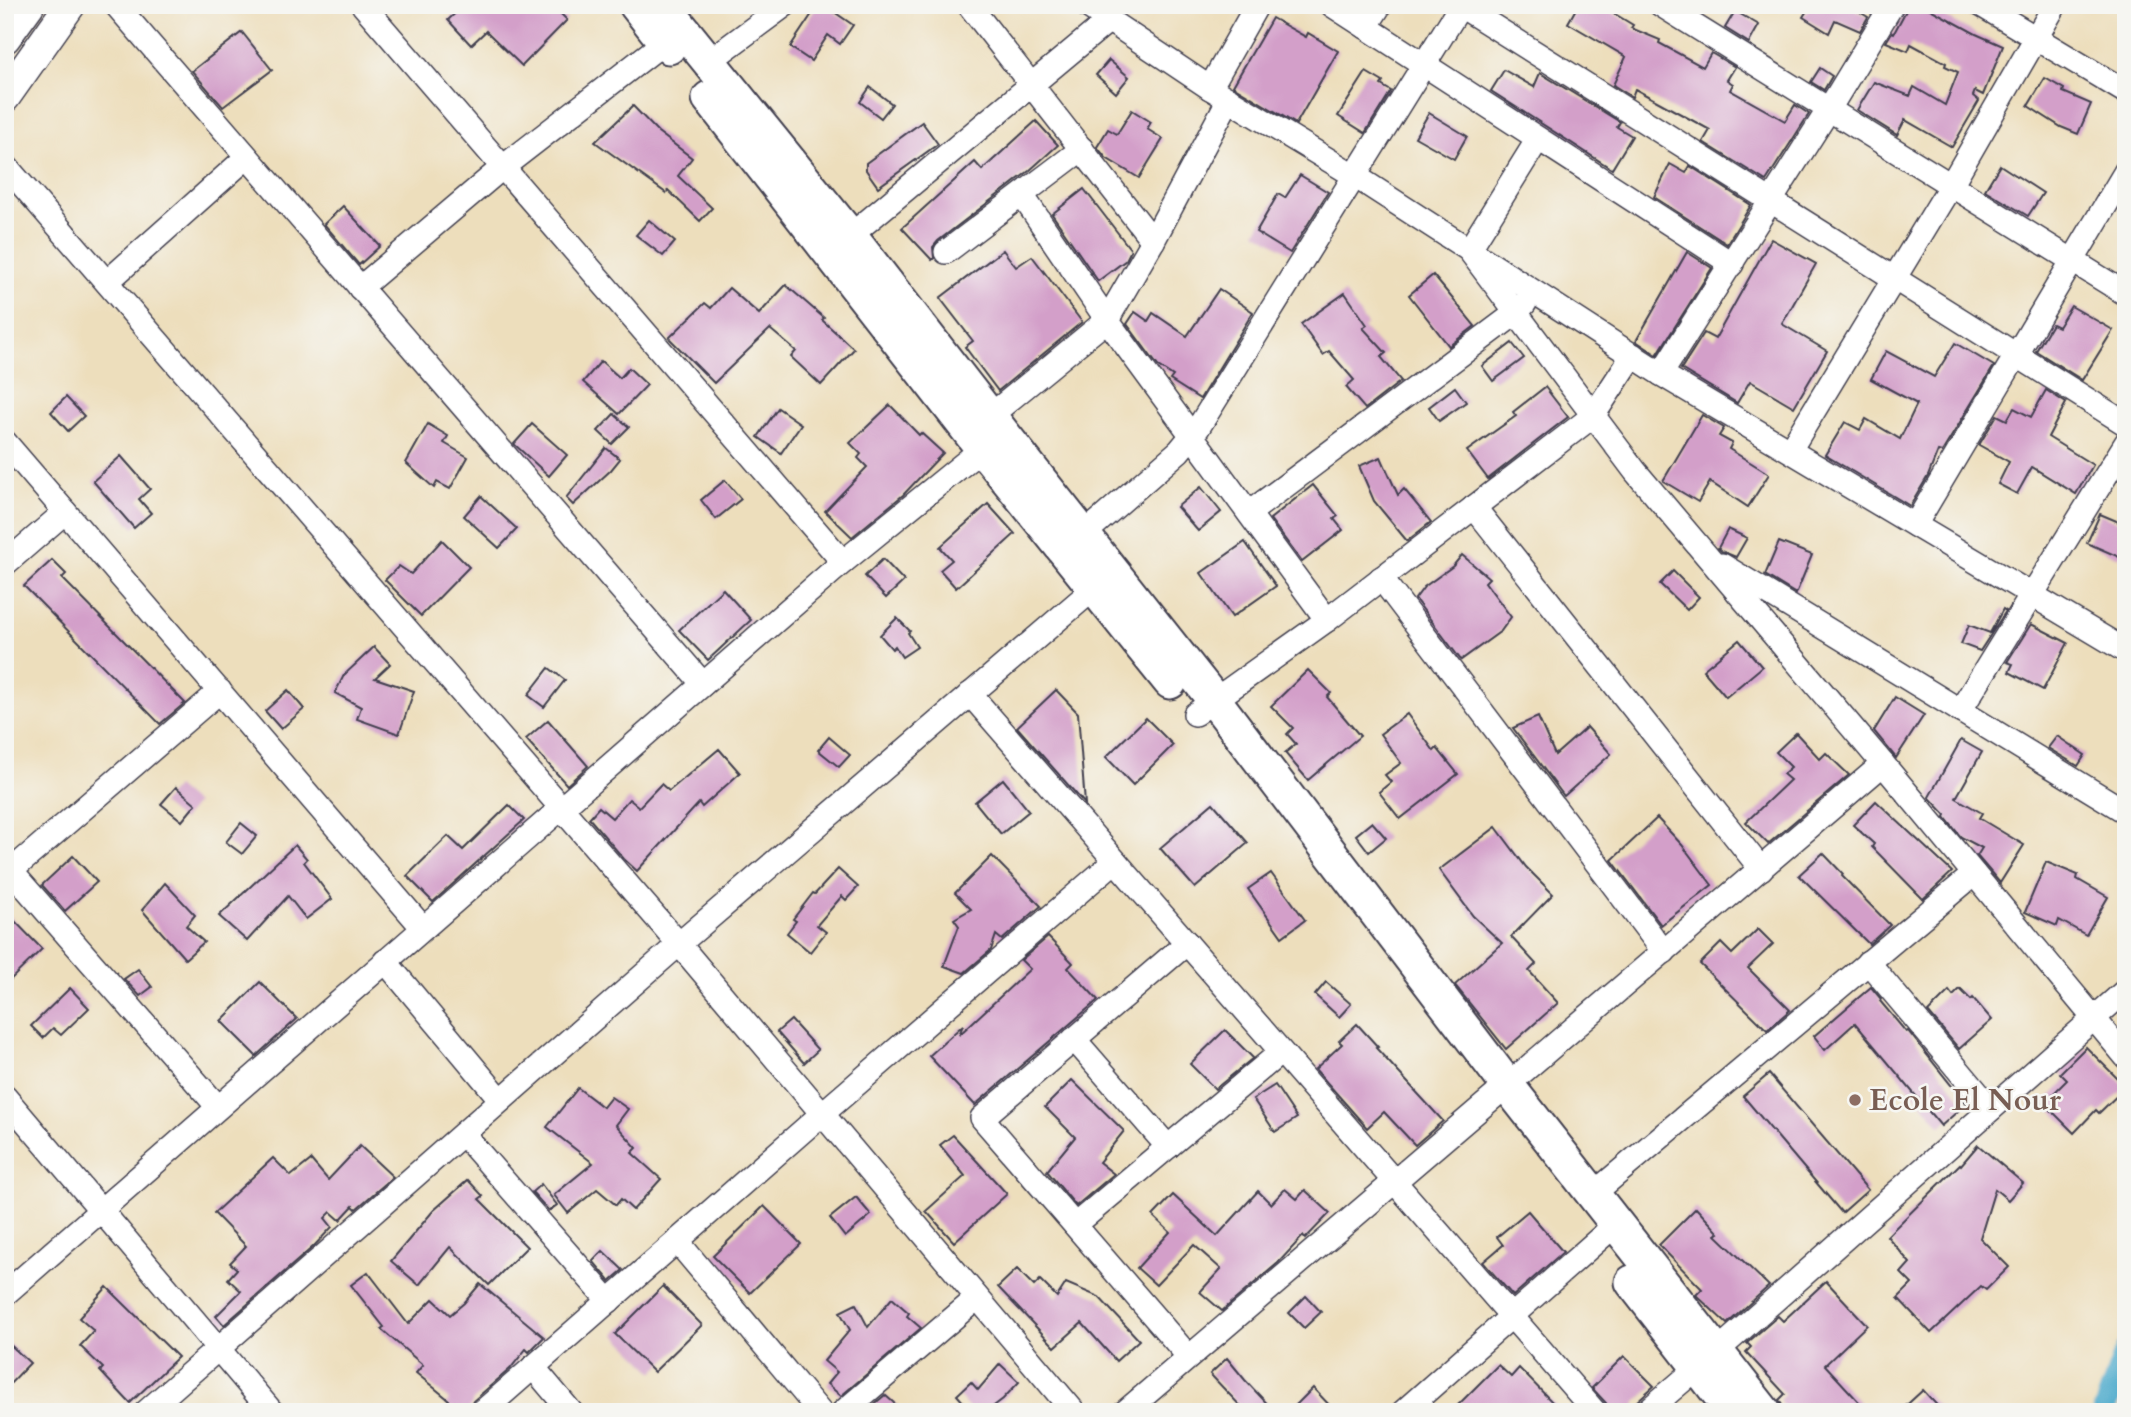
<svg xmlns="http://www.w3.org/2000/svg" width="2131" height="1417" font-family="Cardo,serif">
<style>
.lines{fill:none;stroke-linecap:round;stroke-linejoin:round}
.canal{stroke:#4eaacc;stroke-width:23}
.building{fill:#d39fc9}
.minor-casing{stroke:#403e4e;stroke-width:26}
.tertiary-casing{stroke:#403e4e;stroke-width:33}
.secondary-casing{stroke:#403e4e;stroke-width:37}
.minor{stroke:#fff;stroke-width:23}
.tertiary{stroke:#fff;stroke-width:30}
.secondary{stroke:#fff;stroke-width:33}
.education-dot{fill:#8d6e63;stroke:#f6f6f2;stroke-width:2.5}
.labels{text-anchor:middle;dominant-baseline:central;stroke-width:5;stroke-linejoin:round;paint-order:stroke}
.education-label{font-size:30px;font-weight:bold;fill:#785e54;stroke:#f6f6f2;text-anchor:start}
</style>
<rect width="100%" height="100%" fill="#f6f6f2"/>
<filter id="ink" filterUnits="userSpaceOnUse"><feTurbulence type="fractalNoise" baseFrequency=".0143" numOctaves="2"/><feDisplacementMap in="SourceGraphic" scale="14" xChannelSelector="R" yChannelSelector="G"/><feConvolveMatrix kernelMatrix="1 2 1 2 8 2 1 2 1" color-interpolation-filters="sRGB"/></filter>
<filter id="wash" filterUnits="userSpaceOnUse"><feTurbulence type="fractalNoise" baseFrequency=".00686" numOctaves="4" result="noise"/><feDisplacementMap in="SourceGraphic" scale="28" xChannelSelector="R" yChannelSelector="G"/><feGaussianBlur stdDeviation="1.57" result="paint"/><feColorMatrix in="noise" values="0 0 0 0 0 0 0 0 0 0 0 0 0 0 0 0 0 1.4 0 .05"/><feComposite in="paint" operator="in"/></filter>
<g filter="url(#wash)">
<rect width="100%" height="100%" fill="#eddebc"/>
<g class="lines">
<!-- canal -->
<polyline class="canal" points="2104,1412 2126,1351"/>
</g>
<g id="blocks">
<!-- building -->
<g class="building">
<polygon points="464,5 552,5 567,20 522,66 486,31 471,45 448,20"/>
<polygon points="818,5 824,5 853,25 840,44 828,35 811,61 790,47"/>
<polygon points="1578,5 1600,5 1633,25 1631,28 1660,40 1659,43 1703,67 1711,53 1735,67 1727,80 1733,84 1730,90 1785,121 1795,105 1809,114 1766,181 1703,142 1710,130 1635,89 1632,97 1613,85 1626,57 1568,23"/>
<polygon points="1801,5 1848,5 1868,17 1860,31 1835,20 1829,33 1803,17 1808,9"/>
<polygon points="1909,5 1923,5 1976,34 2003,46 1983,95 1975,91 1973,96 1979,101 1952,147 1905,120 1897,135 1857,110 1874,82 1910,96 1914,87 1945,105 1958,72 1945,66 1946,63 1911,44 1908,51 1886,42 1892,32 1894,33"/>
<polygon points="1735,11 1759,25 1749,43 1725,28"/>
<polygon points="1272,18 1306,37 1308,33 1338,51 1296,124 1233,86"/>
<polygon points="242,32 272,70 223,107 192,71"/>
<polygon points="1109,60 1129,77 1116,93 1096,75"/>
<polygon points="1820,68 1832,76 1824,90 1811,82"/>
<polygon points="1504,70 1534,87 1540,73 1620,122 1617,127 1632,136 1612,169 1491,91"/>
<polygon points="1366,72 1383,82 1381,85 1391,91 1365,133 1338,116"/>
<polygon points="2045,78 2064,89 2063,92 2091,104 2078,134 2061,127 2028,106"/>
<polygon points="870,87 892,104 881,118 860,102"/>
<polygon points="633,106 658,132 692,158 678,176 712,208 700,221 668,190 666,193 595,142"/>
<polygon points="1132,110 1151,122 1147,129 1163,139 1139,178 1106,158 1097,147 1108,129 1117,134"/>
<polygon points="1429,113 1467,136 1454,159 1415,137"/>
<polygon points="1036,121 1058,145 1029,171 938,241 933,247 934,258 932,260 902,228 975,162 982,170"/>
<polygon points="922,122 938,144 878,187 866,170 866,163"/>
<polygon points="1670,164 1686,173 1690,166 1751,205 1727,244 1654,197"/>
<polygon points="2000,165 2043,193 2028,216 1985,190"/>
<polygon points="1300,175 1328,192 1290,253 1256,232 1278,194 1285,198"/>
<polygon points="1084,189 1131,250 1126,260 1098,281 1052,214"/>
<polygon points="343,206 380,246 359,265 324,224"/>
<polygon points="649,220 675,242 663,256 636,235"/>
<polygon points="1771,239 1816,264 1782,324 1827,351 1794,407 1750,381 1737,403 1681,369 1704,333 1715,339"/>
<polygon points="1003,250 1016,267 1032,256 1082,322 998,391 965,347 973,341 940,298"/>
<polygon points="1687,252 1712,268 1657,355 1636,341"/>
<polygon points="1433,275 1475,326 1449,346 1409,295"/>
<polygon points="786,285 824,318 822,320 854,349 821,385 791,357 796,351 770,329 714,383 669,338 705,303 711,308 729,288 759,314"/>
<polygon points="1219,289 1253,312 1200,399 1170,380 1173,376 1158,366 1127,324 1135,312 1148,321 1153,313 1187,336"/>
<polygon points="1345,293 1367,325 1363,328 1386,353 1381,357 1401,381 1365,409 1346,387 1354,380 1329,351 1323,355 1301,324"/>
<polygon points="2071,306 2113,330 2082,380 2036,351 2052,324 2058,327"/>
<polygon points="1512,343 1524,358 1493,381 1482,366"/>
<polygon points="1955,343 1994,366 1942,452 1938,451 1928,476 1910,506 1825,455 1845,422 1860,430 1866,419 1900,439 1917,404 1871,379 1886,351 1934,377"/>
<polygon points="601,361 620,378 629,368 647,385 619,414 583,382"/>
<polygon points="1455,387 1466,402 1439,421 1429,407"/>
<polygon points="1545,387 1568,417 1488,479 1467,451 1516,416 1513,412"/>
<polygon points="2046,390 2066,403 2048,437 2093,465 2076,494 2032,467 2017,494 1998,484 2009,462 1979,445 1997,415 2007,420 2014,408 2031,417"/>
<polygon points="66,397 84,416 68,431 51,412"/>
<polygon points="890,405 919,435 921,433 943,453 903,495 852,537 825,511 867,467 858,458 861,454 850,443"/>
<polygon points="778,408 801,424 781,453 758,437"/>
<polygon points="614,414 629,427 612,444 598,431"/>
<polygon points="1702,415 1724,428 1719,436 1732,443 1729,449 1769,474 1748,507 1710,482 1698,502 1663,481"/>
<polygon points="428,424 448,436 444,443 468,457 450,489 437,482 434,488 406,463"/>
<polygon points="532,424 567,455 549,476 514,444"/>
<polygon points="606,448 620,459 611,470 573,505 566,498"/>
<polygon points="121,456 150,489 139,499 151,513 134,528 93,481"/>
<polygon points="1381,457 1398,495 1404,489 1431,522 1407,541 1374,501 1359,466"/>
<polygon points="725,480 741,499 716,519 701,500"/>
<polygon points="1313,485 1338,516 1334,519 1343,530 1302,562 1270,519"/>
<polygon points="1201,487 1221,512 1198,531 1177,507"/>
<polygon points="481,496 517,529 499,548 464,516"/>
<polygon points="988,504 1015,534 956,588 940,570 952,560 940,547"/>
<polygon points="2100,514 2126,525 2126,560 2087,543"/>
<polygon points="1728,529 1747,538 1736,557 1721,551 1718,548"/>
<polygon points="442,540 469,567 421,616 385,580 399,566 411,574"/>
<polygon points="1245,542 1276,586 1232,617 1201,573"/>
<polygon points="1779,542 1812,555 1796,594 1765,575"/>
<polygon points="1462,555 1489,578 1485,582 1511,617 1501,631 1461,660 1415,599 1424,587 1453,566"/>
<polygon points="883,559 904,581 886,598 865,576"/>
<polygon points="52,560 66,574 62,578 185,703 160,724 24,586"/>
<polygon points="1673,571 1699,597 1687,610 1660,584"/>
<polygon points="723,589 751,620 708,660 679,630"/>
<polygon points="2003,609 2006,611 1980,651 1961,644 1969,625 1990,633"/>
<polygon points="897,618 910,631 908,633 917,647 902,657 895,646 892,649 880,635"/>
<polygon points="2031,624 2068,643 2043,690 2009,672 2013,664 2007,662"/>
<polygon points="1739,640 1762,667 1726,697 1703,670"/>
<polygon points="374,647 390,664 375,678 414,691 399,734 357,719 361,707 335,693 344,675"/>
<polygon points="549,668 565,680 544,707 528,695"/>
<polygon points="1308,670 1331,693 1327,697 1360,736 1308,780 1285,753 1296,744 1287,734 1293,728 1271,706"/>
<polygon points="288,690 304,709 281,729 265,711"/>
<polygon points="1056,690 1078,713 1085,804 1017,727"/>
<polygon points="1895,697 1924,715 1896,758 1874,731"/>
<polygon points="1407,714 1434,751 1437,748 1458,774 1400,819 1379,792 1391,782 1385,775 1401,763 1380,734"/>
<polygon points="1538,717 1555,755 1587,727 1611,754 1564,796 1513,728"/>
<polygon points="1146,718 1173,745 1133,785 1106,757"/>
<polygon points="548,720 588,766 567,785 526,739"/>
<polygon points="1796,733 1820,759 1826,753 1849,775 1768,844 1746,822 1790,780 1783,774 1791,767 1776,752"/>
<polygon points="2057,736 2085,755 2078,766 2048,748"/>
<polygon points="829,737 850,755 839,767 818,750"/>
<polygon points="1961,740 1982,752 1956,798 1982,813 1979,818 2024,845 2000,883 1977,856 1982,848 1961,837 1945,817 1946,815 1929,797"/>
<polygon points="719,749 740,773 702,807 699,803 637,871 624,859 589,818 599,807 612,818 629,799 639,807 661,784 669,791"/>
<polygon points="1003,779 1029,811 1001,834 975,802"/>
<polygon points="176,787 196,804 182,821 161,804"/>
<polygon points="1876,801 1952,872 1923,899 1872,847 1874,844 1853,825"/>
<polygon points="1213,803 1248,843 1195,888 1160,848"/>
<polygon points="509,805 524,820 433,902 407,876 448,836 463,850"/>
<polygon points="1657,818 1682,845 1712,885 1661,925 1612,860"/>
<polygon points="1372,822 1386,838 1369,852 1356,835"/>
<polygon points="241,823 257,836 242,854 226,842"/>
<polygon points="1496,827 1526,867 1553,894 1511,937 1536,964 1529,971 1558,1003 1506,1049 1455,985 1502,943 1473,916 1439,870"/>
<polygon points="295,845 307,859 304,862 332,899 306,919 288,896 247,941 219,916"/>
<polygon points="1823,853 1843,874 1842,876 1890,925 1869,944 1799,875"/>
<polygon points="73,856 97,882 65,911 42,885"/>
<polygon points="992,856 1041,906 1002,940 996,935 991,950 964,973 944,966 959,926 954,919 971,909 955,893"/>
<polygon points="2046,862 2078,875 2077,879 2108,897 2086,935 2059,920 2057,926 2025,912"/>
<polygon points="838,869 858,887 846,900 842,896 817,925 826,932 810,952 787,933 796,921 793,919 813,893 815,894"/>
<polygon points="1271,873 1305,920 1282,937 1248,889"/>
<polygon points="165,883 195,915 186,926 204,942 185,959 142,910"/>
<polygon points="5,911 42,949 5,985"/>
<polygon points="1758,929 1773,944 1748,968 1790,1010 1767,1030 1700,964 1721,943 1732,954"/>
<polygon points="1048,937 1073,963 1068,968 1098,1000 975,1105 929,1056 963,1025 959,1035 1030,969 1021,960"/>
<polygon points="138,969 152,987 140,996 124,979"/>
<polygon points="260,982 297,1019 256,1056 221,1021"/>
<polygon points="1326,982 1351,1004 1339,1017 1315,995"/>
<polygon points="1871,987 1881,999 1880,1001 1906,1032 1908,1031 1966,1104 1941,1126 1855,1023 1825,1050 1814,1036"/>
<polygon points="70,988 89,1008 61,1035 53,1028 43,1038 31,1026"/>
<polygon points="1960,989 1971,1000 1973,998 1992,1020 1959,1049 1928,1012 1949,991 1953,996"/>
<polygon points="791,1020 818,1050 804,1063 777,1032"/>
<polygon points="1357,1024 1378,1047 1376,1048 1443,1121 1415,1145 1384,1112 1367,1128 1315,1069 1342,1044 1339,1041"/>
<polygon points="1225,1030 1253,1058 1215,1089 1190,1064"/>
<polygon points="2086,1047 2126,1087 2099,1113 2096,1110 2074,1133 2044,1103 2067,1080 2060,1073"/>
<polygon points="1769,1074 1868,1190 1842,1213 1743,1096"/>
<polygon points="1072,1080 1124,1131 1099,1162 1114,1174 1076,1206 1047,1171 1075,1137 1045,1107"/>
<polygon points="1275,1085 1297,1118 1275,1132 1253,1099"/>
<polygon points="578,1088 603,1107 611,1097 628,1109 616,1125 637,1148 632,1153 661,1179 633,1210 621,1199 616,1205 597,1189 568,1213 554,1195 593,1163 547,1127"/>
<polygon points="953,1135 1007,1194 954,1242 926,1211 965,1176 940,1145"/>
<polygon points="1978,1145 2023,1183 2008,1200 1995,1189 1980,1238 2009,1267 1986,1290 1981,1286 1931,1333 1898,1298 1912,1284 1901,1273 1910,1263 1887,1236 1960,1164 1961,1165"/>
<polygon points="360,1146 393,1177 356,1209 353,1206 340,1220 331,1212 325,1218 332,1227 314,1246 224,1325 216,1316 241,1291 228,1279 237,1269 230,1263 246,1246 214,1213 273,1158 291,1176 311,1160 328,1180"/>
<polygon points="468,1180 483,1196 479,1199 527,1247 489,1285 450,1247 419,1285 391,1261 433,1211"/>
<polygon points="541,1184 557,1205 549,1211 532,1192"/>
<polygon points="1285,1189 1297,1199 1305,1190 1330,1213 1305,1239 1303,1236 1278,1263 1222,1311 1200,1292 1221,1269 1194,1245 1156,1285 1137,1268 1170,1232 1153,1216 1173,1195 1217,1236 1258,1191 1271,1204"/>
<polygon points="856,1197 871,1215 845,1237 830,1218"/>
<polygon points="764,1206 801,1244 750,1293 713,1256"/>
<polygon points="1696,1208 1719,1233 1716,1235 1769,1286 1727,1324 1696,1295 1702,1289 1659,1245"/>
<polygon points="1528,1211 1563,1252 1513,1296 1483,1262 1503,1245 1497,1237"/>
<polygon points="603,1251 623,1270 610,1281 593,1261"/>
<polygon points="1017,1269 1034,1286 1040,1280 1057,1297 1066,1283 1099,1297 1139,1340 1116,1361 1082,1323 1055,1347 998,1287"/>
<polygon points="368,1272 408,1324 433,1299 450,1315 464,1303 480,1284 544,1337 529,1352 526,1349 510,1369 473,1401 468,1412 456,1412 446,1404 449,1400 416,1373 423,1365 381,1329 384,1327 351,1285"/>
<polygon points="1826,1281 1867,1325 1825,1365 1860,1403 1850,1412 1786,1412 1779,1400 1785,1394 1746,1352 1751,1347 1747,1343 1778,1316 1783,1321"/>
<polygon points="663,1286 702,1325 654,1372 615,1334"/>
<polygon points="107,1287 178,1357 130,1403 100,1371 103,1368 80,1346 94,1331 79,1318"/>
<polygon points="1306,1296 1321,1312 1304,1328 1289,1313"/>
<polygon points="892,1298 909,1313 907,1316 921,1328 841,1396 827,1384 837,1372 824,1361 850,1330 840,1312 856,1304 868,1327"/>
<polygon points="5,1340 30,1363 5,1389"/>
<polygon points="1624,1356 1654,1386 1636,1402 1632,1412 1609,1412 1606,1403 1592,1388"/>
<polygon points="1227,1358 1245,1380 1275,1412 1246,1412 1210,1374"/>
<polygon points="1000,1364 1019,1382 1003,1399 986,1412 972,1412 957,1395 971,1382 978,1390"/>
<polygon points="1498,1365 1511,1377 1519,1368 1562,1412 1451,1412"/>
<polygon points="1313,1388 1336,1412 1289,1412"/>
<polygon points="1923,1390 1943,1412 1899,1412"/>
<polygon points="885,1395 904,1412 865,1412"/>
</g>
</g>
</g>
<g filter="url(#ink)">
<use href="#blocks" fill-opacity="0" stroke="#403e4e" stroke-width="2"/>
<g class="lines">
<defs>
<g id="minor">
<polyline points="116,5 703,684"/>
<polyline points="363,5 843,562"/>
<polyline points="969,5 1153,241"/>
<polyline points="1086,5 1210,88 1355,176 1661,374 2126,651"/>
<polyline points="1332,5 1732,264"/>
<polyline points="1661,5 2126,294"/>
<polyline points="1981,5 2126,92"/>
<polyline points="1461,6 2126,424"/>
<polyline points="1366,27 1380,5"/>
<polyline points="708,62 785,5"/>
<polyline points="1210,88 1257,5"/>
<polyline points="1538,139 1469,250 1635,471 1883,764 2126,1057"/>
<polyline points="5,165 679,944 1074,1412"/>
<polyline points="1022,195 1107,320 1327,620"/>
<polyline points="839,245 1108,21"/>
<polyline points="946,252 1082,149"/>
<polyline points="107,282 247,157"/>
<polyline points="360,288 503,167 676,33"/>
<polyline points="1661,374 1829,109 1892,5"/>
<polyline points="980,424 1107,320 1153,241 1229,99"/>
<polyline points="5,442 423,928"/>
<polyline points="1790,450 1951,185 2055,5"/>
<polyline points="1474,507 1761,869"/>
<polyline points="1249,513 1516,313 1525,303"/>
<polyline points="1915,525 2126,171"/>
<polyline points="1083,535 1179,451 1198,428 1461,5"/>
<polyline points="5,564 65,512"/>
<polyline points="1722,565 2126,812"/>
<polyline points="1381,578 1664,952"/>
<polyline points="970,694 1595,1412"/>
<polyline points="1960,711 2126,443"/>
<polyline points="1195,714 1327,620 1593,416 1633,355"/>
<polyline points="11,871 218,1107"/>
<polyline points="5,876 220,691"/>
<polyline points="1187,943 982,1118 1189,1357"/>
<polyline points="385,961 501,1100"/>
<polyline points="1868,962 1991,1109"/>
<polyline points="1074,1039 1168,1147"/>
<polyline points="5,1097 272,1412"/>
<polyline points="463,1134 609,1301"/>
<polyline points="1593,1194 1974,874"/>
<polyline points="1075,1225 1281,1052"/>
<polyline points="677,1241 820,1412"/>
<polyline points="5,1294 843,562 994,439"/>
<polyline points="533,1367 571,1412"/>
<polyline points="146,1412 679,944 1105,579"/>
<polyline points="482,1412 822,1114 1115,861"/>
<polyline points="843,1412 977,1298"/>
<polyline points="1125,1412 1883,764"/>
<polyline points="1403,1412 1616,1224"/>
<polyline points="1646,1412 1716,1352 2126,990"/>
</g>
<g id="tertiary">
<polyline points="5,38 29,5"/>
<polyline points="5,97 70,5"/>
</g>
<g id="secondary">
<polyline points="636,5 669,47"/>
<polyline points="663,5 850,236 1002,432 1215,701 1508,1086 1764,1412"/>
<polyline points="709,98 982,448 1170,682"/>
<polyline points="1632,1282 1733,1412"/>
</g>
</defs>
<!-- minor casing -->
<use href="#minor" class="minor-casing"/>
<!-- tertiary casing -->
<use href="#tertiary" class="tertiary-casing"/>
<!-- secondary casing -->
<use href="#secondary" class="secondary-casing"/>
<!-- minor -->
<use href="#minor" class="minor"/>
<!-- tertiary -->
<use href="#tertiary" class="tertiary"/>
<!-- secondary -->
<use href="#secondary" class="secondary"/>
</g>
</g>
<!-- markers -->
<circle class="education-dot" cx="1855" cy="1100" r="7"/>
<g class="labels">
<!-- education labels -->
<g class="education-label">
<text x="1869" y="1100">Ecole El Nour</text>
</g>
</g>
<!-- margin -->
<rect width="2131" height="1417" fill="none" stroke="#f6f6f2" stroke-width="28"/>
</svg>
